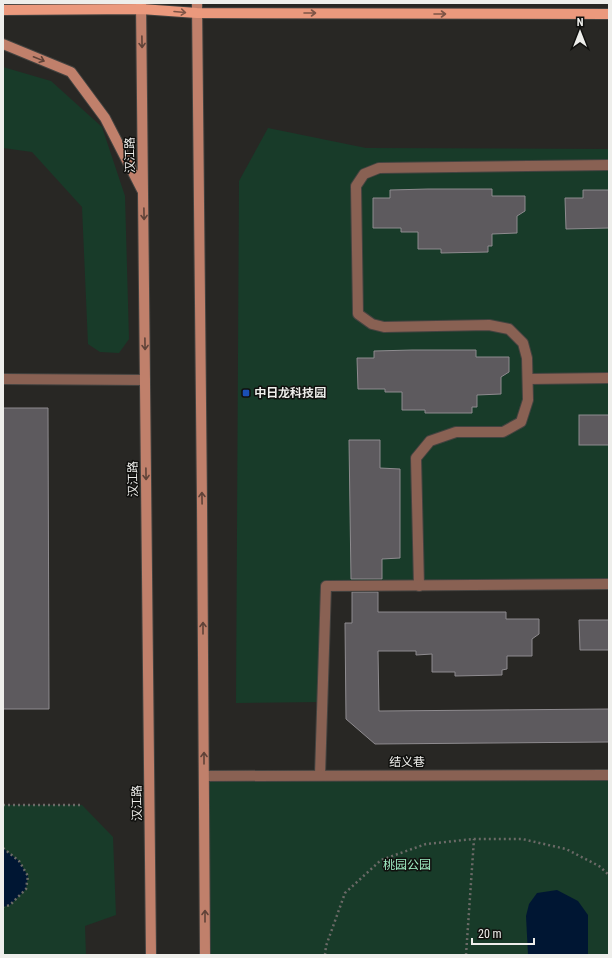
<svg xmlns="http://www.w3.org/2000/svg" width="612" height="958" font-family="'Roboto Condensed','Noto Sans SC',sans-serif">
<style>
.green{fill:#183b29}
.water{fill:#001633}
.building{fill:#5d5a5e;stroke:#8e8b8f}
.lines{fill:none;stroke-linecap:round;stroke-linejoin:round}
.lane-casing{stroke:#444340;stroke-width:12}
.street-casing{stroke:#444340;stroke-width:12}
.secondary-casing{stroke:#444340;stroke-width:12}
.primary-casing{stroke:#444340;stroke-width:12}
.path{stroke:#6b6a67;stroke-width:2.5;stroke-dasharray:2 3;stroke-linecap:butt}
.lane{stroke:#896153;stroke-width:10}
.street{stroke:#896153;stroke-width:10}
.secondary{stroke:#c0806b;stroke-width:10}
.primary{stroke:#eb997d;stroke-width:10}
.oneway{stroke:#7e5446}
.oneway2{stroke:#5f4238}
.transit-dot{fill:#1a4fb4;stroke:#10100e;stroke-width:1.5}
.labels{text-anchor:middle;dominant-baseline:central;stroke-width:3;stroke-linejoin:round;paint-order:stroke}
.street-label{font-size:12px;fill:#eeeeeb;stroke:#10100e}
.poi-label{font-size:12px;font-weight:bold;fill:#eeeeeb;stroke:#10100e;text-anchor:start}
.park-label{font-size:12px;fill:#9febc1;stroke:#10100e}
</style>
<rect width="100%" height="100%" fill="#282724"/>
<!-- green -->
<g class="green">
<polygon points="3,67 51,81 102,127 125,196 129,339 119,353 100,352 88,344 82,207 32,152 3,148"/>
<polygon points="268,128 366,148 609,149 609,584 326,586 322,702 236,703 239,181"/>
<polygon points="609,775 609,955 205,955 204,776"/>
<polygon points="3,805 82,805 113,837 116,915 85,926 86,955 3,955"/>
</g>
<!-- water -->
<g class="water">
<polygon points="3,848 19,861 28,876 26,889 10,905 3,907"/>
<polygon points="557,890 578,901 588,915 588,955 528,955 526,916 529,904 537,893"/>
</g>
<!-- building -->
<g class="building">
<polygon points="428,189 492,189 492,196 525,196 525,211 517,216 517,233 492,234 492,246 488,246 488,252 441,253 441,249 418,249 418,232 401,232 401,228 373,228 373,198 390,198 390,190"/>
<polygon points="583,190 609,190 609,228 566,229 565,198 583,198"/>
<polygon points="412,350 476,350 476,357 509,357 509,372 501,377 501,394 477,395 477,407 472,407 472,413 425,413 425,410 402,410 402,392 385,392 385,389 358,389 357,358 374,358 374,351"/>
<polygon points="3,408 48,408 49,709 3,709"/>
<rect x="579" y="415" width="30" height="30"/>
<polygon points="349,440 380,440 380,468 400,469 400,558 382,559 382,579 351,579"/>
<polygon points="352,592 378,592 378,612 506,612 506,619 539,619 539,634 532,639 532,656 507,656 507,669 502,670 502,675 455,676 455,672 432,672 432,654 416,655 416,651 378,651 379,711 609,709 609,742 375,744 346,719 345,623 352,623"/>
<polygon points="579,620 609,620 609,650 580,650"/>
</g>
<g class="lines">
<defs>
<g id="lane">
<polyline points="3,379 145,380"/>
<polyline points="528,379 609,378"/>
<polyline points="419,586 416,458 430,441 456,432 503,432 521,422 528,400 527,358 523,343 509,329 489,325 384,327 372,324 358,314 356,186 364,174 379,168 609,165"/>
<polyline points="320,775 326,586 609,584"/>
</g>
<polyline id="street" points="204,776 609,775"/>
<g id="secondary">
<polyline points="141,3 151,955"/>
<polyline points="197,3 202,503 205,955"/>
<polyline points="3,44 71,72 105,118 142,190"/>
</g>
<polyline id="primary" points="3,10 141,9 197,13 609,14"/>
</defs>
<!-- lane casing -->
<use href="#lane" class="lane-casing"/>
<!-- street casing -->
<use href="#street" class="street-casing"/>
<!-- secondary casing -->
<use href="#secondary" class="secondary-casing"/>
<!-- primary casing -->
<use href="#primary" class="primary-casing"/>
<!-- path -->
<g class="path">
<polyline points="3,805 82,805"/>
<polyline points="3,848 19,861 28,876 26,889 10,905 3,907"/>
<polyline points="325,955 326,946 345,893 381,860 426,844 474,839 522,839 566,849 599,866 609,875"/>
<polyline points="466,955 474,839"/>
</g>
<!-- lane -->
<use href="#lane" class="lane"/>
<!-- street -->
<use href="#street" class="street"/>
<!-- secondary -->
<use href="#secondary" class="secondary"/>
<!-- primary -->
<use href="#primary" class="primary"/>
</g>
<!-- one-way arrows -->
<defs><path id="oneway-shaft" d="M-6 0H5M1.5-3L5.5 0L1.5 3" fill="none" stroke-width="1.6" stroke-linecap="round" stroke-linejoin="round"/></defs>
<g class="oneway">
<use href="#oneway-shaft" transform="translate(180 12) rotate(5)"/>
<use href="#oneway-shaft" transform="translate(310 13)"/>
<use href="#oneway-shaft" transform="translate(440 14)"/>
</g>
<g class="oneway2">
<use href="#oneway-shaft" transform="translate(142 42) rotate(89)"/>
<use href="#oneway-shaft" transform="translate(39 59) rotate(22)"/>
<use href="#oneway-shaft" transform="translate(144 214) rotate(89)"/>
<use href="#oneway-shaft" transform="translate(145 344) rotate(89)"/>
<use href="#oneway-shaft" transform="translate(146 474) rotate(89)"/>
<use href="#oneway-shaft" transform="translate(202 498) rotate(-91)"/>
<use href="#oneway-shaft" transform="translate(203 628) rotate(-90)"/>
<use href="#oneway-shaft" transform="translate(204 758) rotate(-90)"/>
<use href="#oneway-shaft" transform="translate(205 916) rotate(-90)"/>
</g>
<!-- markers -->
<rect class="transit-dot" x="242" y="389" width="8" height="8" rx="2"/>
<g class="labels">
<!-- street labels -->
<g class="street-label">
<text transform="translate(130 155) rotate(-91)">汉江路</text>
<text transform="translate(133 479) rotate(-91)">汉江路</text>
<text x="407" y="762">结义巷</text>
<text transform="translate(137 803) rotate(-91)">汉江路</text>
</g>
<!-- poi labels -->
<g class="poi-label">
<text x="254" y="393">中日龙科技园</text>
</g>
<!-- park labels -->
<g class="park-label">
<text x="407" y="865">桃园公园</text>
</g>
</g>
<!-- border -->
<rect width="612" height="958" fill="none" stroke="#eeeeeb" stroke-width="8"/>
<!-- north arrow -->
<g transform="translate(580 32)" stroke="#10100e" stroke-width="3" paint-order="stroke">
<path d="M0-3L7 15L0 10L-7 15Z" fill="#eeeeeb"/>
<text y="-6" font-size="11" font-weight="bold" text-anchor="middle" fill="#eeeeeb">N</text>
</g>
<!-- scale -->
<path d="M472 938v6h62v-6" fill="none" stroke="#eeeeeb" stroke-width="2"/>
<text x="478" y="938" font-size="12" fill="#eeeeeb" stroke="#10100e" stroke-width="3" paint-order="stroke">20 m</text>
</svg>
